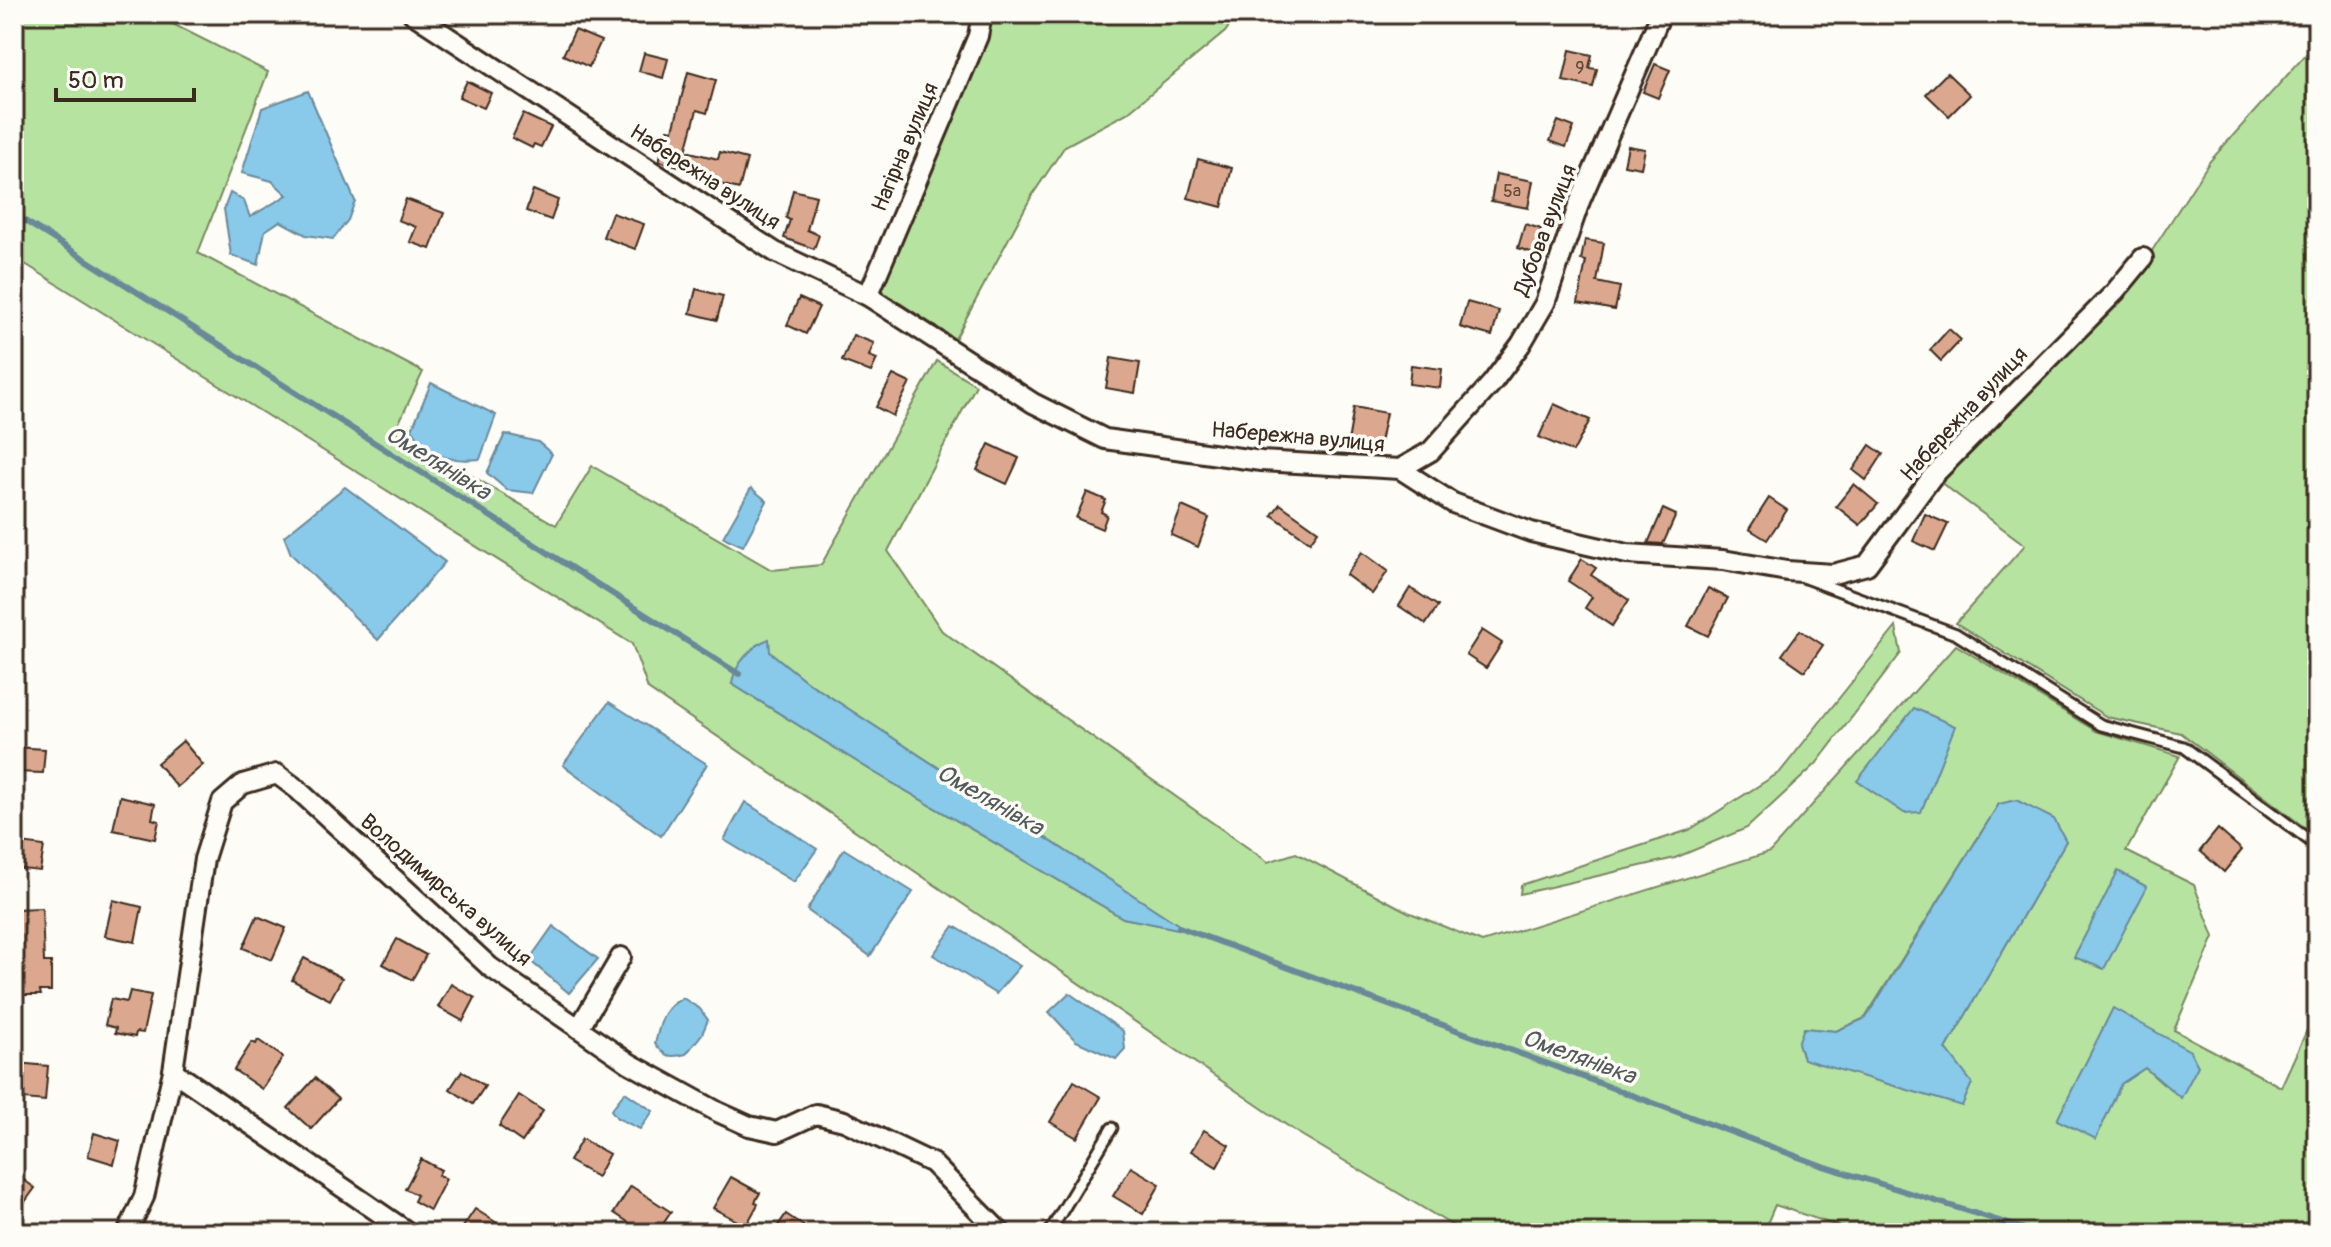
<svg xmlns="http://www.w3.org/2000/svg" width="2331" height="1247" font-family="Pangolin,sans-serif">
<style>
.green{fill:#b7e3a1;stroke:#798660;stroke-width:2;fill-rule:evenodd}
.water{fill:#89c9ea;stroke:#6a8998;stroke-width:2}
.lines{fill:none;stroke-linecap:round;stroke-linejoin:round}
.stream{stroke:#6a8998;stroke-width:6}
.building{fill:#dba88f;stroke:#3b2a1e;stroke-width:2}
.service-casing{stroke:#3b2a1e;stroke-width:15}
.minor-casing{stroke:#3b2a1e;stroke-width:24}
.service{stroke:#fdfcf7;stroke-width:9}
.minor{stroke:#fdfcf7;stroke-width:18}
.labels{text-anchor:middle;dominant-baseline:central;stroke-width:7;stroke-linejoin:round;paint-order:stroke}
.number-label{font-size:18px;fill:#634a3a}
.street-label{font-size:22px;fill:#3b2a1e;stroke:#fdfcf7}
.water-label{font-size:24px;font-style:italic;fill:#525a5b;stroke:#fdfcf7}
</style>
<rect width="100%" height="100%" fill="#fdfcf7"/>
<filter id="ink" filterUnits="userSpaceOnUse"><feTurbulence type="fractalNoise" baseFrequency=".0125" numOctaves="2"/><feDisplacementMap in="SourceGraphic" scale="16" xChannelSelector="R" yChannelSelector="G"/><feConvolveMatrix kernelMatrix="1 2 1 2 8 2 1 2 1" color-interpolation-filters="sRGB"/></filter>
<g filter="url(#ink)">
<!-- green -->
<g class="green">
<path d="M 14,14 L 153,14 L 268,72 L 198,253 L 423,372 L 395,431 L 556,525 L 592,466 L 772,570 L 821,565 L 937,361 L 976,385 L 888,551 L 942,631 L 1268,862 L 1296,853 L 1408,912 L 1482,942 L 1770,852 L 1956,645 L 2096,731 L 2180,756 L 2126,851 L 2194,885 L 2214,937 L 2174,1030 L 2281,1087 L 2317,1008 L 2317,1233 L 1859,1233 L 1775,1205 L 1763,1233 L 1465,1233 L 1298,1133 L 648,689 L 632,644 L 14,257 ZM 770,652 L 806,681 L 1186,930 L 1123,918 L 872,771 L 732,684 ZM 1999,804 L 2066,841 L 1946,1049 L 1971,1083 L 1804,1028 L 1836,1031 L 1865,1018 ZM 2113,1008 L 2164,1085 L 2145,1068 L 2121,1084 Z"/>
<polygon points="996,14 1238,14 1225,32 1127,113 1065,146 1031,197 955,339 880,290"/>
<polygon points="2317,42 2317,837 2181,733 2107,717 1956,623 2025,545 1936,479 2146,260 2210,161"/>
<polygon points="1896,627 1901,653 1816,764 1747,828 1675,858 1520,894 1521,885 1689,830 1780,772"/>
</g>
<!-- water -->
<g class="water">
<polygon points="308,91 355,201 348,220 333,239 306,235 280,221 265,231 258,265 231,255 224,209 230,193 244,201 250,217 287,195 272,181 242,173 262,108"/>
<path d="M 431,383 L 496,415 L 480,459 C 446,462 431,457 412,429 Z"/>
<polygon points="505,434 538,442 552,454 533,493 507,490 487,473"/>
<polygon points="345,487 445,562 378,640 291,554 284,536"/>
<polygon points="751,488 767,501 743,546 723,537"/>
<path d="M 769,639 L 770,652 L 806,681 L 1188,931 L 1123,918 L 872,771 L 732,684 C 734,665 752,645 769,639 Z"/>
<polygon points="609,702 707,764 661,836 563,765"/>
<polygon points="1914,708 1955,726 1921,812 1904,813 1857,781"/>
<polygon points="2016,800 2054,819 2066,841 1946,1049 1972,1083 1962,1106 1803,1059 1798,1043 1804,1028 1836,1031 1866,1018 1999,804"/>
<polygon points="745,802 817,849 794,882 724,840"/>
<polygon points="844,849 913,892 870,956 807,910"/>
<polygon points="2118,871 2147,887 2104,969 2074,957"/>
<polygon points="553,926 598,959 569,993 529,960"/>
<polygon points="954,926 1020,966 996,994 933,955"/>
<polygon points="1069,993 1123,1031 1125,1049 1116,1059 1076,1041 1049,1012"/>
<path d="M 683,998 L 700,1009 L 708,1020 L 702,1034 L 686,1054 C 670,1058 664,1057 655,1043 C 661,1022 662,1008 683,998 Z"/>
<polygon points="2113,1008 2190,1051 2198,1066 2181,1098 2145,1068 2121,1084 2096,1139 2057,1120"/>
<polygon points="625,1092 653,1111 640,1129 617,1118 611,1110"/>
</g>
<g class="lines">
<!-- stream -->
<g class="stream">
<polyline points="14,214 739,674"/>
<polyline points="1179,927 1820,1165 2038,1233"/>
</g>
</g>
<!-- building -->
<g class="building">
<polygon points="575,30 601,41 589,67 563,55"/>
<polygon points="1570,50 1592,55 1589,68 1597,69 1593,87 1563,81"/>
<polygon points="644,53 668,59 663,78 639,71"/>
<polygon points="1655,64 1670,70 1658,98 1643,92"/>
<polygon points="688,72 716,80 707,113 697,110 686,151 718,159 720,152 747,159 739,189 712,182 714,175 659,161 668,129 673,130"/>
<polygon points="1947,73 1970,95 1949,116 1926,94"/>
<polygon points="467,81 491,93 484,108 459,97"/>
<polygon points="523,114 551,127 541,147 534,144 532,148 512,138"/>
<polygon points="1558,121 1574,127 1566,147 1550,141"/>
<polygon points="1628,146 1645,149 1641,168 1624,165"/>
<polygon points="1198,159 1232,168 1222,207 1188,198"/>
<polygon points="1496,174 1533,181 1528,208 1491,201"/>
<polygon points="533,190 558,200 551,220 526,211"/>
<polygon points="793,190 816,196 807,230 819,235 814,249 784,238 790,220 786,218"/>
<polygon points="406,199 444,213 430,249 410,242 416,227 398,220"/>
<polygon points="612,213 644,224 635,249 603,237"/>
<polygon points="1525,224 1541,229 1534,253 1518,248"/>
<polygon points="1585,240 1604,243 1597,282 1620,287 1615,310 1578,303 1586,261 1581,260"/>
<polygon points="696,289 723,296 717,320 690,313"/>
<polygon points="799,298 819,307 806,334 787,325"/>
<polygon points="1467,302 1499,311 1492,336 1460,327"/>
<polygon points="1949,329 1961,340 1941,361 1930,350"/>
<polygon points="853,335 874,343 869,356 877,359 871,372 842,361"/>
<polygon points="1111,358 1140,363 1135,393 1106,388"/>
<polygon points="1411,365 1442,369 1440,388 1409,384"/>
<polygon points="893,375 910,383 893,416 876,407"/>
<polygon points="1554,404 1590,420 1573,452 1539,437"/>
<polygon points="1354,407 1386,413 1379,447 1348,442"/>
<polygon points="989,444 1019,458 1007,484 977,470"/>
<polygon points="1870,445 1883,454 1866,480 1853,470"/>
<polygon points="1854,484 1878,504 1860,525 1836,506"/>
<polygon points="1087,492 1106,500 1101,512 1107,515 1102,529 1076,518"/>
<polygon points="1769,498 1787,510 1767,540 1749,529"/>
<polygon points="1280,504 1318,531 1310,542 1272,515"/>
<polygon points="1182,506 1209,518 1198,547 1171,535"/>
<polygon points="1663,509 1676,515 1663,544 1648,543"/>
<polygon points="1925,514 1948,524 1935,551 1913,541"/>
<polygon points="1362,552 1388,571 1372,594 1346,575"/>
<polygon points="1582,559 1596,568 1591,575 1629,600 1612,626 1585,608 1592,597 1568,581"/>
<polygon points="1410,588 1438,606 1426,624 1399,606"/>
<polygon points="1708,588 1728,598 1708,636 1688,626"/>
<polygon points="1482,630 1502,643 1486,668 1466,655"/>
<polygon points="1800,630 1823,645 1805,671 1782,655"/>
<polygon points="183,741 203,765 177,787 157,763"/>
<polygon points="14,747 45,749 43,773 14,772"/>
<polygon points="120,796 155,804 152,819 159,821 155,839 113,830"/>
<polygon points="2218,829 2242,850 2224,872 2200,851"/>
<polygon points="14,842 44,846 40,871 14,868"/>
<polygon points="113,900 142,907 135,942 105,936"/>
<polygon points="42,908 44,962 51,962 51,991 40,991 41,995 14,995 14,909"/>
<polygon points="257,916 286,928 272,960 243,948"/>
<polygon points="397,939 426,955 412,980 383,964"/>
<polygon points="304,958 342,978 330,1000 292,980"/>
<polygon points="451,984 475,998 463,1021 438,1007"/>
<polygon points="130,991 151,995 143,1033 136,1032 135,1037 115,1033 116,1028 105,1025 111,999 127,1002"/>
<polygon points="258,1040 283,1057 262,1089 234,1070 252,1042 256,1044"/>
<polygon points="17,1063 48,1066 45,1101 14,1098"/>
<polygon points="462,1071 485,1086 473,1104 450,1089"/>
<polygon points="315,1078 338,1099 311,1129 288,1108"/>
<polygon points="1074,1081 1101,1097 1077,1138 1050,1122"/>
<polygon points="519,1095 543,1111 522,1142 499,1126"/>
<polygon points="1204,1130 1229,1145 1217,1167 1191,1151"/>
<polygon points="94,1133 120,1141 114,1164 88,1156"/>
<polygon points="582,1139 609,1154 597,1177 569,1161"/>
<polygon points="421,1159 441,1170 438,1175 446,1179 430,1210 414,1201 417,1195 405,1189"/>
<polygon points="1131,1167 1160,1184 1143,1214 1113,1196"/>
<polygon points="731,1177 760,1193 755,1202 758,1204 746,1226 713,1208"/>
<polygon points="21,1178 35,1188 14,1217 14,1187"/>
<polygon points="631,1186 671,1212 657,1233 645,1233 614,1213"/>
<polygon points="475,1209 497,1223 490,1233 459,1233"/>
<polygon points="786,1214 814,1233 773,1233"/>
</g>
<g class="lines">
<defs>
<g id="service">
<polyline points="1805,578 1956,634 2101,725 2184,747 2317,846"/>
<polyline points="1049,1233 1112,1128"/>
</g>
<g id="minor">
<polyline points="413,14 775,252 868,296 1033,403 1105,439 1261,461 1400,469 1453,503 1531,532 1627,554 1723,560 1787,571 1833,574 1867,565 1932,477 2115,292 2143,258"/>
<polyline points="868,296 978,36 982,14"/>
<polyline points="1400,469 1431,451 1492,383 1521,344 1545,303 1580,201 1661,14"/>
<polyline points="579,1028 621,957"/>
<polyline points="173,1071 409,1233"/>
<polyline points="127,1233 144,1197 173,1071 204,859 222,802 243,784 277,774 297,789 490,967 629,1063 718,1112 749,1126 777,1132 816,1114 844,1121 932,1163 1001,1233"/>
</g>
</defs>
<!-- service casing -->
<use href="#service" class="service-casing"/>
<!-- minor casing -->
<use href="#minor" class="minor-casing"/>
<!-- service -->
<use href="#service" class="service"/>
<!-- minor -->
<use href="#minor" class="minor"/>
</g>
</g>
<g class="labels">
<!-- number labels -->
<g class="number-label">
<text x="1580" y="68">9</text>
<text x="1512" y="191">5а</text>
</g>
<!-- street labels -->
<g class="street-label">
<text transform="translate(905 147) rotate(-67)">Нагірна вулиця</text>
<text transform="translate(705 177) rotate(33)">Набережна вулиця</text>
<text transform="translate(1545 230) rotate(-69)">Дубова вулиця</text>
<text transform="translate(1964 414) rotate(-47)">Набережна вулиця</text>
<text transform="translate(1298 437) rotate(5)">Набережна вулиця</text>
<text transform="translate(446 890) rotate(41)">Володимирська вулиця</text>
</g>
<!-- water labels -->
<g class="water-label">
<text transform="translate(438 463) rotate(32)">Омелянівка</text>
<text transform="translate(990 800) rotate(30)">Омелянівка</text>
<text transform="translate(1579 1057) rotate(20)">Омелянівка</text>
</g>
</g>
<!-- margin -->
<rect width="2331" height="1247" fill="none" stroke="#fdfcf7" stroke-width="48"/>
<rect x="24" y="24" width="2283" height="1199" fill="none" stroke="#3b2a1e" stroke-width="3" filter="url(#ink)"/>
<!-- scale -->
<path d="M56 88v12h138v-12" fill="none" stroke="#3b2a1e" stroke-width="4"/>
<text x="68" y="88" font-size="24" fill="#3b2a1e" stroke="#fdfcf7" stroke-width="6" paint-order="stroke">50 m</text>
</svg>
